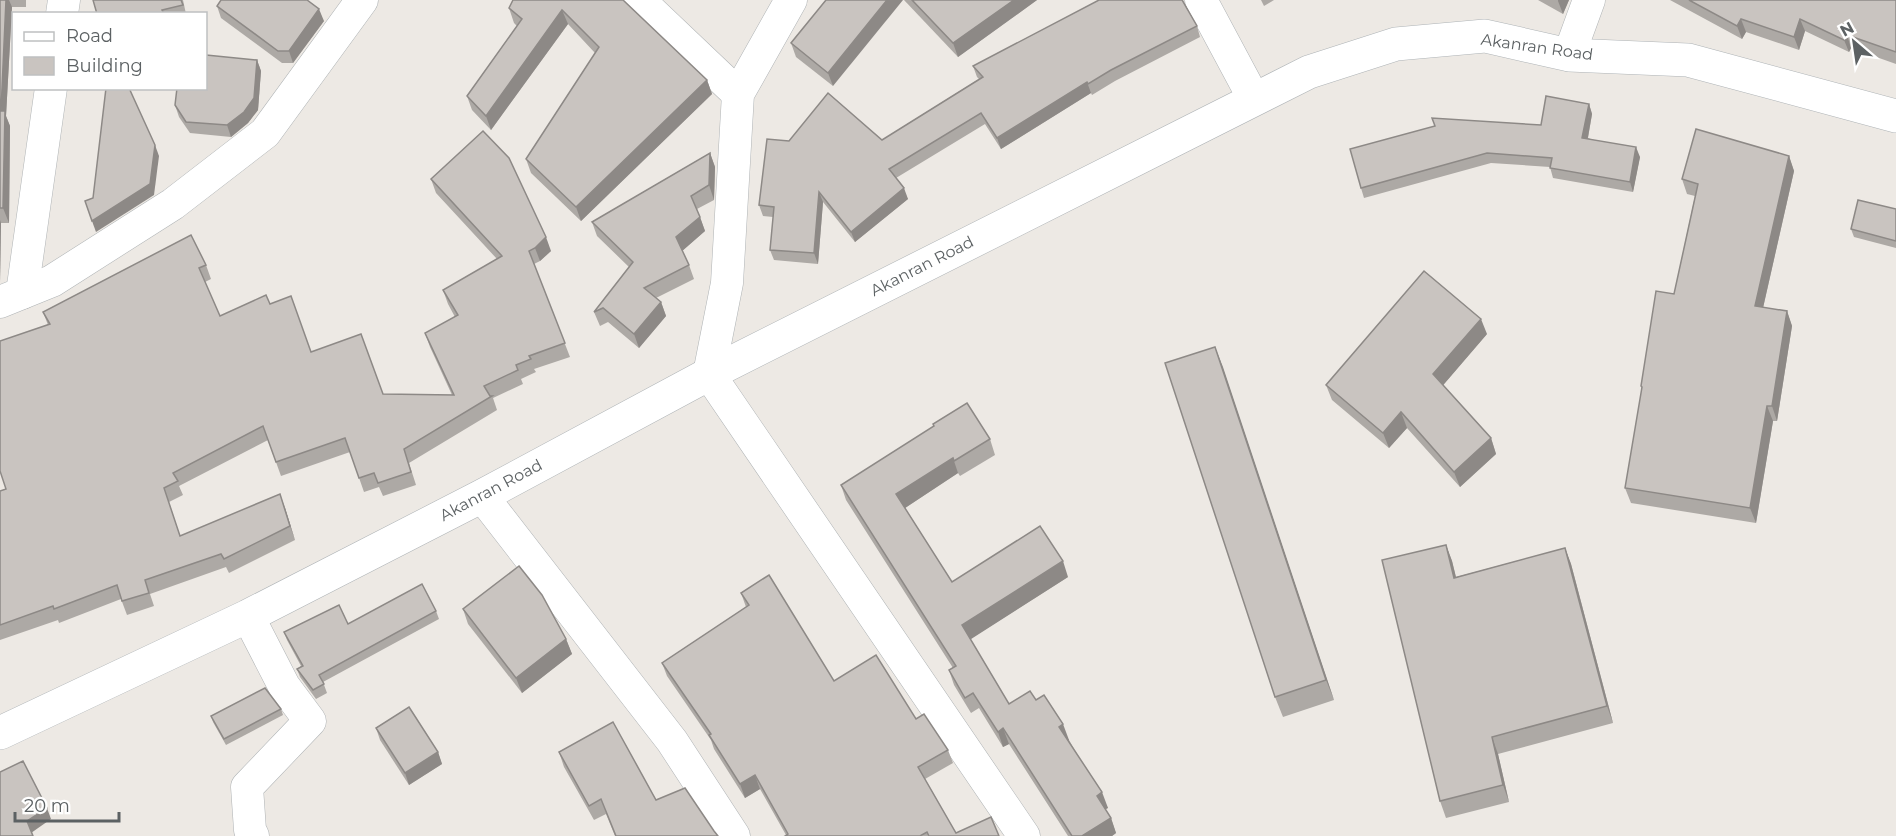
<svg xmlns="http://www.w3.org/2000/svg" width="1896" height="836" font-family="Montserrat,sans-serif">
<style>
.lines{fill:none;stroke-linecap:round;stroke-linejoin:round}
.street-casing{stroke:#afb3b5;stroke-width:33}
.secondary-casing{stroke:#aeb3b6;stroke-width:34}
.street{stroke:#fff;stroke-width:32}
.secondary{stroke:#fff;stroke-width:33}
.wall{fill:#ada9a5}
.shaded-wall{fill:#8d8986}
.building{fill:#c9c4c0;stroke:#8d8986;stroke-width:1.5}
.labels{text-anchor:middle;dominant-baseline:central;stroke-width:6;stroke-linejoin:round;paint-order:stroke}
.street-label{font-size:16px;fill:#5c6163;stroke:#fff}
</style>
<rect width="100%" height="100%" fill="#ede9e4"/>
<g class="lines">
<defs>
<g id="street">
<polyline points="639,0 738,94"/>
<polyline points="791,0 738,94 727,283 709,374 1024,836"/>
<polyline points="1201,0 1254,99"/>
<polyline points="62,14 64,0"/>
<polyline points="1569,55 1589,0"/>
<polyline points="22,293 51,88"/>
<polyline points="0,302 52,281 173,204 265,133 362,0"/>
<polyline points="482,496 672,741 734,836"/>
<polyline points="248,616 284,686 310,721 247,787 250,830 253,836"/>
</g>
<polyline id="secondary" points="0,733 248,616 482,496 709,374 1309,72 1396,44 1485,36 1569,55 1688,60 1896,116"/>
</defs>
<!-- street casing -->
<use href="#street" class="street-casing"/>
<!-- secondary casing -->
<use href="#secondary" class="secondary-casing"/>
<!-- street -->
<use href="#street" class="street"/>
<!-- secondary -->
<use href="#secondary" class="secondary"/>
</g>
<!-- wall -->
<g class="wall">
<polygon points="0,0 26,0 26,7 12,7 6,116 10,126 9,223 1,223 0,283"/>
<polygon points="93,0 183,0 186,14 97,14"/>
<polygon points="623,0 707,80 712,94 581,221 531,173 526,159 595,53 568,24 491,130 472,110 467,96 517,26 514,23 509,8"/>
<polygon points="826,0 833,86 796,57 791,43"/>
<polygon points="904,0 1037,0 958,57"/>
<polygon points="1183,0 1197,26 1200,37 1115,81 1092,95 1091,93 1001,149 985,124 896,178 908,199 855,242 823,202 818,264 774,260 770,250 773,217 763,216 759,205 789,141 882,140 979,79 977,77 973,66"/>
<polygon points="1261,0 1274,0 1264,6"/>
<polygon points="1538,0 1569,0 1563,14"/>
<polygon points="1670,0 1896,0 1896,64 1851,48 1849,52 1805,31 1799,50 1746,32 1742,39"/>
<polygon points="217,6 324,21 293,63 282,63 221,18"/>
<polygon points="257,60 261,71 258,110 248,123 231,137 190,133 179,117 175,105"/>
<polygon points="1589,104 1592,114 1588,138 1640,157 1633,192 1553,178 1550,167 1491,163 1364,198 1361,188 1541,125"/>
<polygon points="710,153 715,167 714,200 697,209 705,231 682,251 689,265 694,279 656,298 661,302 666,316 639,348 608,322 600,326 594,312 629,267 597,236 592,222"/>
<polygon points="1789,156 1794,171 1763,308 1787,311 1792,326 1777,421 1773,421 1756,523 1631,503 1625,488 1642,390 1641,386 1674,294 1695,196 1687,194 1682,179"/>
<polygon points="431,179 551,251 540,261 534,264 570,357 534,369 536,372 521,379 523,384 493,398 497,410 409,463 416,485 383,496 379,487 364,492 350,452 281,476 268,440 179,486 183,495 169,502 180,536 285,508 295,540 229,573 226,567 150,594 154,606 127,615 121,599 59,623 58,620 0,640 0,491 6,489 48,325 43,312 206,265 211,279 205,282 220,316 270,304 311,352 383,394 452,395 430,347 425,333 455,317 448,304 443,290 497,259 436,193"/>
<polygon points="1896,209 1896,248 1854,237 1851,229"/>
<polygon points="1487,334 1443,385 1491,438 1496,454 1460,487 1407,428 1389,448 1332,400 1326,385"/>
<polygon points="1215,347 1334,700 1283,717 1275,697"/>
<polygon points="990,439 995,455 960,476 958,473 905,508 952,582 1068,577 970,639 1009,704 1036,700 1069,740 1108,808 1105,809 1111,818 1116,833 1112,836 1068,836 1009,744 1003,747 979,708 971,713 954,685 949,670 953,668 846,500 841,485"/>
<polygon points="1446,545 1452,561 1456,577 1565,548 1571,564 1613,723 1498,754 1509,802 1446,818 1440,801"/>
<polygon points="741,593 834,681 916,719 948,750 953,763 925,779 956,833 999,836 785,836 786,835 760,789 745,798 714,749 711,740 667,676 662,663 746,607"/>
<polygon points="463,609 566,639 572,654 522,693 468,624"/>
<polygon points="436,611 439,619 323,682 327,693 316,699 300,677 297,669 301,666 287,640 284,632 348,624"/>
<polygon points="281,709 283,715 226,745 213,722 211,716"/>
<polygon points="376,728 438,752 442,764 409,785 380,740"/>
<polygon points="559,752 656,800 714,831 718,836 615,836 606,814 594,820 564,767"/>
</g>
<!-- shaded-wall -->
<g class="shaded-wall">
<polygon points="6,0 9,0 12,7 6,116 10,126 9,223 3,208 1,111"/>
<polygon points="887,0 903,0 833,86 828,73"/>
<polygon points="1014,0 1037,0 958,57 953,43"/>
<polygon points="1558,0 1569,0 1563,14 1558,1"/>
<polygon points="319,9 324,21 293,63 289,51"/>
<polygon points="562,10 568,24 491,130 486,116"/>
<polygon points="1741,19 1746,32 1742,39 1737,26"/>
<polygon points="1800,19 1805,31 1799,50 1794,37"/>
<polygon points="1847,35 1851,48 1849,52 1844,40"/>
<polygon points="257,60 261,71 258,110 248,123 231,137 227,125"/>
<polygon points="707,80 712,94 581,221 576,207"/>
<polygon points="1087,82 1091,93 1001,149 997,138"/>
<polygon points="1589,104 1592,114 1586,148 1582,138"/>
<polygon points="155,145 159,156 154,195 96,232 92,221"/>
<polygon points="1636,147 1640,157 1633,192 1630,182"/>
<polygon points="710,153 715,167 714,200 709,185"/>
<polygon points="1789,156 1794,171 1760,321 1755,306"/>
<polygon points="904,188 908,199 855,242 851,232"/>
<polygon points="819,192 823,202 818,264 814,253"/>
<polygon points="700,217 705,231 681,252 676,237"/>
<polygon points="0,220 1,223 0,282"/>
<polygon points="546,237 551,251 540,261 535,248"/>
<polygon points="661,302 666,316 639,348 634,334"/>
<polygon points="1787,311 1792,326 1777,421 1772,406"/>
<polygon points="1481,319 1487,334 1439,390 1433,374"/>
<polygon points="1215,347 1223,367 1334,700 1326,680"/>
<polygon points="1767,406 1773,421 1756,523 1750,508"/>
<polygon points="1401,412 1407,428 1389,448 1383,433"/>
<polygon points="1491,438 1496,454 1460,487 1454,472"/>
<polygon points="953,458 958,473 902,510 896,494"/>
<polygon points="280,494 285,508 295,540 290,526"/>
<polygon points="1446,545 1452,561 1460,594 1454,578"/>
<polygon points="1565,548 1571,564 1613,723 1607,706"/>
<polygon points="1063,561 1068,577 968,641 962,625"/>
<polygon points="566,639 572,654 522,693 516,678"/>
<polygon points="1063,724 1069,740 1065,742 1059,727"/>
<polygon points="1003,728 1009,744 1003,747 998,732"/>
<polygon points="1492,737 1498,754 1509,802 1503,785"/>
<polygon points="438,752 442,764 409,785 405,773"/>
<polygon points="755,775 760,789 745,798 740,784"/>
<polygon points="1102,792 1108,808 1102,811 1097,796"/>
<polygon points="47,808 51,819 31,833 27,821"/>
<polygon points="1111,818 1116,833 1112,836 1082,836"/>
</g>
<!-- building -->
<g class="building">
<polygon points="0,0 6,0 1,111 5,111 3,208 0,208"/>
<polygon points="93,0 181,0 183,5 162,10 164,14 97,14"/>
<polygon points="221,0 307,0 319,9 289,51 278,51 217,6"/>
<polygon points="513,0 623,0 707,80 576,207 526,159 599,47 562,10 486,116 467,96 522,19 509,8"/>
<polygon points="826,0 887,0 828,73 791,43"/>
<polygon points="912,0 1014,0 953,43"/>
<polygon points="1099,0 1182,0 1197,26 1111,70 1088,84 1087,82 997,138 981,113 889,169 904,188 851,232 819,192 814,253 770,250 774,207 759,205 767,139 789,141 828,93 882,140 983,77 973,66"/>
<polygon points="1689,0 1896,0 1896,52 1847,35 1844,40 1800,19 1794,37 1741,19 1737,26"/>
<polygon points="206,55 257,60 254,98 244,112 227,125 186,122 175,105 177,88 206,88"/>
<polygon points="106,88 129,88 155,145 150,184 92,221 85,201 93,198"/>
<polygon points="1546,96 1589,104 1582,138 1636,147 1630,182 1550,168 1552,158 1487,153 1361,188 1350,149 1435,126 1432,118 1541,125"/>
<polygon points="1696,129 1789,156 1755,306 1787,311 1772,406 1767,406 1750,508 1625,488 1642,387 1641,386 1656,291 1674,294 1698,184 1682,179"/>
<polygon points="483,131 509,158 546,237 535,248 529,251 565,343 529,356 531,359 516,365 518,370 484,386 490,396 492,396 404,449 411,472 378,483 374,473 359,478 345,438 276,462 263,426 173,473 178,481 164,488 180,536 280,494 290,526 224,559 221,554 145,580 149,593 122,601 117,585 54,609 53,606 0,625 0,491 6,489 0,471 0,341 50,324 43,312 191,235 206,265 199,268 220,316 266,295 270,304 291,296 311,352 361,334 383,394 454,395 425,333 458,315 443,290 502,256 431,179"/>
<polygon points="710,153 709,185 691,196 700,217 676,237 689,265 644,288 661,302 634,334 603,308 594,312 633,262 592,222"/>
<polygon points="1858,200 1896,209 1896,241 1851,229"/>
<polygon points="1424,271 1481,319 1433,374 1491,438 1454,472 1401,412 1383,433 1326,385"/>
<polygon points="1215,347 1326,680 1275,697 1165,363"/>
<polygon points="967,403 990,439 954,461 953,458 896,494 952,582 1040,526 1063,561 962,625 1009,704 1030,691 1036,700 1044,695 1063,724 1059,727 1102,792 1097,796 1111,818 1082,836 1072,836 1003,728 998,732 973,693 965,698 949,670 956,666 841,485 934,426 933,424"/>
<polygon points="1446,545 1454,578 1565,548 1607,706 1492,737 1503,785 1440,801 1382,560"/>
<polygon points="519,566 542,595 566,639 516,678 463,609"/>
<polygon points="769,575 834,681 876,655 916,719 924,714 948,750 918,767 956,833 991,817 999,836 929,836 927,832 920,836 785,836 788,834 755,775 740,784 709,735 711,734 662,663 749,605 741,593"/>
<polygon points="422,584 436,611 319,675 324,684 313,690 297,669 303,666 284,632 339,605 348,624"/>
<polygon points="265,688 281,709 224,739 211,716"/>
<polygon points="409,707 438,752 405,773 376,728"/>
<polygon points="613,722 656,800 685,788 714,831 718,836 616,836 601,799 589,806 559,752"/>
<polygon points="23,761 47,808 27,821 33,836 0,836 0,772"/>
</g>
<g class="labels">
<!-- street labels -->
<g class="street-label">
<text transform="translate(1537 47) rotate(8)">Akanran Road</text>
<text transform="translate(922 266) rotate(-27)">Akanran Road</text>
<text transform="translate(491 490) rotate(-28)">Akanran Road</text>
</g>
</g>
<!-- legend -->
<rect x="12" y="12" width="195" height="78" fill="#ffffff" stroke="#bec0c1" stroke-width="1.5"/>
<rect x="24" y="32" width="30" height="9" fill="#ffffff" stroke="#bec0c1" stroke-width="1.5"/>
<text x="66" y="42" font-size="18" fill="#5c6163">Road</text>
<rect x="24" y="57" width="30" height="18" fill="#c9c4c0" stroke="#bec0c1" stroke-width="1.5"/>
<text x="66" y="72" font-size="18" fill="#5c6163">Building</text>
<!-- north arrow -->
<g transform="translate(1854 42) rotate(331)" stroke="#ffffff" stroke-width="4.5" paint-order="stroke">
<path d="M0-4.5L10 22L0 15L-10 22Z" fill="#5c6163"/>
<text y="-9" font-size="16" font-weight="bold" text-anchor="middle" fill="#5c6163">N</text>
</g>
<!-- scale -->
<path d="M15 812v9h104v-9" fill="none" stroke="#5c6163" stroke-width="3"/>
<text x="24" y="812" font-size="18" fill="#5c6163" stroke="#ffffff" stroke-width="4.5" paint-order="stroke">20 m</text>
</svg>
